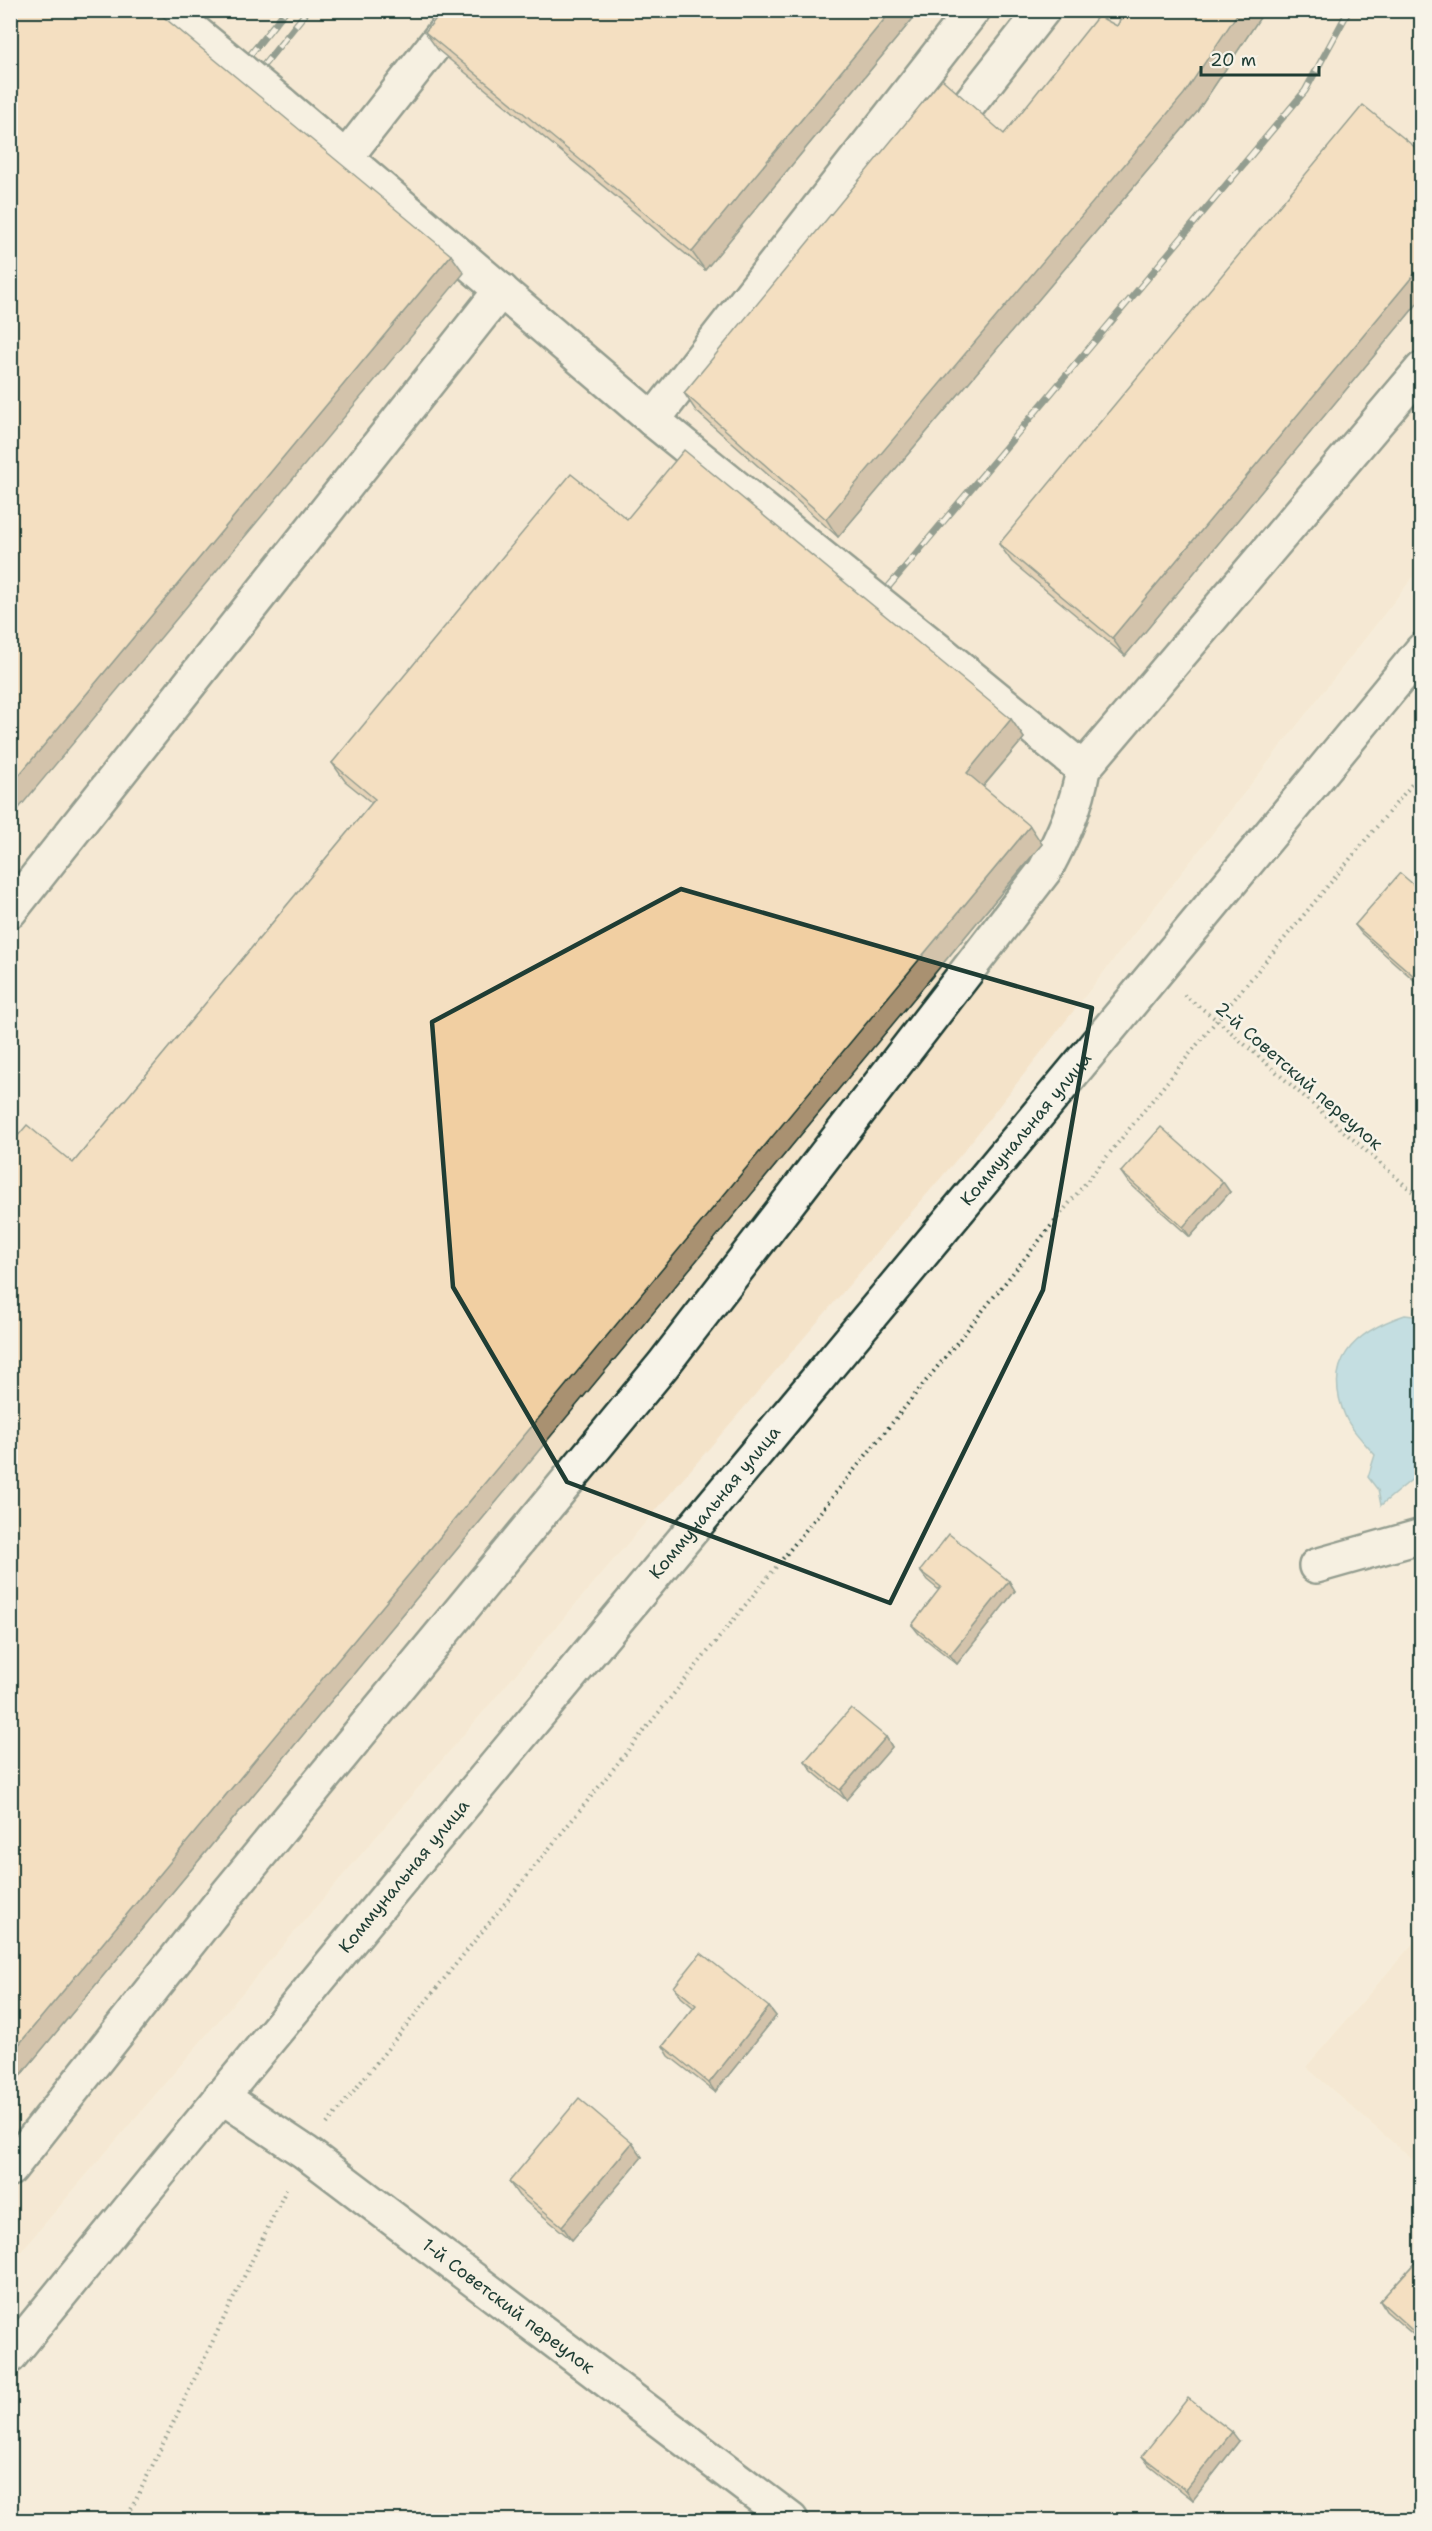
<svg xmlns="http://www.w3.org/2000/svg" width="1432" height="2531" font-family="'Shantell Sans',sans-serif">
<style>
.built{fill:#f4e3c9}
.water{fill:#87cde8;stroke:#5d93a0;stroke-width:1.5}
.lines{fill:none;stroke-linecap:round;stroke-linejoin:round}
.minor-casing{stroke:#1f3d34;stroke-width:38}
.path{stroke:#1f3d34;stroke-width:4;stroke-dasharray:1.5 4.5;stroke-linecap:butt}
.minor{stroke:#f7f3e8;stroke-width:33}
.rail-casing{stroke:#1f3d34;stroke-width:7}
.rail{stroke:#f7f3e8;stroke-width:4.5;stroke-dasharray:14;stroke-linecap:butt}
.minor-bridge-casing{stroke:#1f3d34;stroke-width:38;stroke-linecap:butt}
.minor-bridge{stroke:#f7f3e8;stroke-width:33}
.wall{fill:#cfb28b;stroke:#1f3d34;stroke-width:1.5}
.shaded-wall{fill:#a99171;stroke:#1f3d34;stroke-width:1.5}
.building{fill:#f1cfa2;stroke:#1f3d34;stroke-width:1.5}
.marked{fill:none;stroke:#1f3d34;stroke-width:4.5;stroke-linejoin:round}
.labels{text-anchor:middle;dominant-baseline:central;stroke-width:5;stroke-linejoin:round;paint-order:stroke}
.street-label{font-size:18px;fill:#1f3d34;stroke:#f7f3e8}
</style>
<rect width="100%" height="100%" fill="#f6ecda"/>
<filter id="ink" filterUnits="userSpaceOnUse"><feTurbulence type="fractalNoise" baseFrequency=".0167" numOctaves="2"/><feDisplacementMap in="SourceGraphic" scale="12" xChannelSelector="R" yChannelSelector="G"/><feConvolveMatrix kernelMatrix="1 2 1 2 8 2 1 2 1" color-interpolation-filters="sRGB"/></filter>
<g filter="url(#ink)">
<!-- built -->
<g class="built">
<polygon points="11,11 1421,11 1421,567 963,1152 11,2263"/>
<polygon points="1421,1934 1421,2167 1306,2067"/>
</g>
<!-- water -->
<path class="water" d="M 1405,1315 L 1421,1317 L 1421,1472 L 1381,1505 L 1378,1490 L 1368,1477 L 1375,1455 C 1366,1444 1352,1431 1346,1418 C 1321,1362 1354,1332 1405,1315 Z"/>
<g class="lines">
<defs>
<g id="minor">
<polyline points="168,10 191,29"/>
<polyline points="281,103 653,420 811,548"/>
<polyline points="970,103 1043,10"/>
<polyline points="346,157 462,10"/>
<polyline points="653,420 973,10"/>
<polyline points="944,655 1083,769"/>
<polyline points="10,911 501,290"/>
<polyline points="1316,1566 1422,1536"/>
<path id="s1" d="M 221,2096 L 305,2152 L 791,2520"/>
<path d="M 10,2169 L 228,1893 L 663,1365 L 1045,870 C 1063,836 1077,806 1083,769 L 1422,369"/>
<path id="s2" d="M 10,2356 C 475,1783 954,1221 1422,650"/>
</g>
</defs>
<!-- minor casing -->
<use href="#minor" class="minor-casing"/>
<!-- path -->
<g class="path">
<polyline points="1184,995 1217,1020 1422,1200"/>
<polyline points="327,2124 1217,1020 1422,772"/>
<polyline points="126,2520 288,2186"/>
</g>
<!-- minor -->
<use href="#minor" class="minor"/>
<defs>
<g id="rail">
<polyline points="230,80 286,10"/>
<polyline points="243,91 308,10"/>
<polyline points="869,610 1305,91 1349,10"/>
</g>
</defs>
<!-- rail casing -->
<use href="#rail" class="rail-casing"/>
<!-- rail -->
<use href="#rail" class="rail"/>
<defs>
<g id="minor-bridge">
<polyline points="191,29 281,103"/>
<polyline points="811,548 944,655"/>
</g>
</defs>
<!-- minor-bridge casing -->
<use href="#minor-bridge" class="minor-bridge-casing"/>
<!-- minor-bridge -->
<use href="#minor-bridge" class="minor-bridge"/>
</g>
<!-- wall -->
<g class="wall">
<polygon points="920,10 705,270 438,50 425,32"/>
<polygon points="1126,10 1265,10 1197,112 838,537 696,411 684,393 1004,134 1117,26"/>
<polygon points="1422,153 1422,298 1125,656 1012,562 999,544"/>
<polygon points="627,519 1011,719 1024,738 983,787 1042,844 10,2088 10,1145 73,1163 372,803 345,781 332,763"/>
<polygon points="1422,892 1422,987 1362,934 1355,925"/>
<polygon points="1121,1172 1230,1192 1190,1237 1128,1182"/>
<polygon points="920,1571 1009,1581 1015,1591 957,1664 919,1634 912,1625 939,1590 927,1580"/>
<polygon points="886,1737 892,1747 846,1800 812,1771 805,1761"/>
<polygon points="674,1987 769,2007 776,2016 715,2092 669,2056 663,2046 694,2008 681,1997"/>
<polygon points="632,2143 642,2157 572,2240 519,2196 509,2182"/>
<polygon points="1422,2255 1422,2342 1386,2311 1380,2301"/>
<polygon points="1239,2441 1193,2500 1149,2465 1142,2456"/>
</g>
<!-- shaded-wall -->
<g class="shaded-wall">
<polygon points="892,10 920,10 705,270 692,252"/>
<polygon points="1240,10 1265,10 1197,112 838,537 826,519"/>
<polygon points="451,255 464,273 10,819 10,786"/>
<polygon points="1422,265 1422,298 1125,656 1112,638"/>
<polygon points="1011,719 1024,738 979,791 967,773"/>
<polygon points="1030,826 1042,844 10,2088 10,2055"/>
<polygon points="1223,1182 1230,1192 1190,1237 1183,1227"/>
<polygon points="1009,1581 1015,1591 957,1664 950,1655"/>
<polygon points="886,1737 892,1747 846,1800 840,1790"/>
<polygon points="769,2007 776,2016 715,2092 709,2083"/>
<polygon points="632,2143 642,2157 572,2240 562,2226"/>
<polygon points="1232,2432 1239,2441 1193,2500 1186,2490"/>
</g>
<!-- building -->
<g class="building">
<polygon points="10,10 155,10 451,255 10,786"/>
<polygon points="443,10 892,10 692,252 425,32"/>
<polygon points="1126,10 1240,10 1184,94 826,519 684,393 942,79 1004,134 1098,16 1117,26"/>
<polygon points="1363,105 1422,153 1422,265 1112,638 999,544"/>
<polygon points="684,450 1011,719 967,773 1030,826 10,2055 10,1145 27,1125 73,1163 375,799 332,763 571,474 627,519"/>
<polygon points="1400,873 1422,892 1422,983 1355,925"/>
<polygon points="1161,1127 1223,1182 1183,1227 1121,1172"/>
<polygon points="949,1534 1009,1581 950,1655 912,1625 941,1587 920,1571"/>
<polygon points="851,1708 886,1737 840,1790 805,1761"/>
<polygon points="701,1953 769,2007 709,2083 663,2046 696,2005 674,1987"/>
<polygon points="579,2098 632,2143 562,2226 509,2182"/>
<polygon points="1422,2255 1422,2339 1380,2301"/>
<polygon points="1188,2398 1232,2432 1186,2490 1142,2456"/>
</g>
</g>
<!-- marked area -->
<path d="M0 0H1432V2531H0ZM 681,889 L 1092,1008 L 1043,1290 L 890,1603 L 567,1482 L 453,1287 L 432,1022 Z" fill="#f6ecda" fill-opacity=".55" fill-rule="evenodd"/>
<path class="marked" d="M 681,889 L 1092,1008 L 1043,1290 L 890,1603 L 567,1482 L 453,1287 L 432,1022 Z"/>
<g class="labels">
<!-- street labels -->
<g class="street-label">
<text transform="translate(1299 1076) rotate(41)">2-й Советский переулок</text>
<text stroke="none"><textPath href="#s2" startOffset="1593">Коммунальная улица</textPath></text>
<text stroke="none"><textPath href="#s2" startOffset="1107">Коммунальная улица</textPath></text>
<text stroke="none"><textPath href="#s2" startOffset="621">Коммунальная улица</textPath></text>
<text stroke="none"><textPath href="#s1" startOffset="356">1-й Советский переулок</textPath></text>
</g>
</g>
<!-- margin -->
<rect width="1432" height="2531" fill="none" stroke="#f7f3e8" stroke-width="36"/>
<rect x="18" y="18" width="1396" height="2495" fill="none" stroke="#1f3d34" stroke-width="2" filter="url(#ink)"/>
<!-- scale -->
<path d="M1201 66v9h118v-9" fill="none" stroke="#1f3d34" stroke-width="3"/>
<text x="1210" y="66" font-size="18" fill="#1f3d34" stroke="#f7f3e8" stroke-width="4.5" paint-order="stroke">20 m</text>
</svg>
